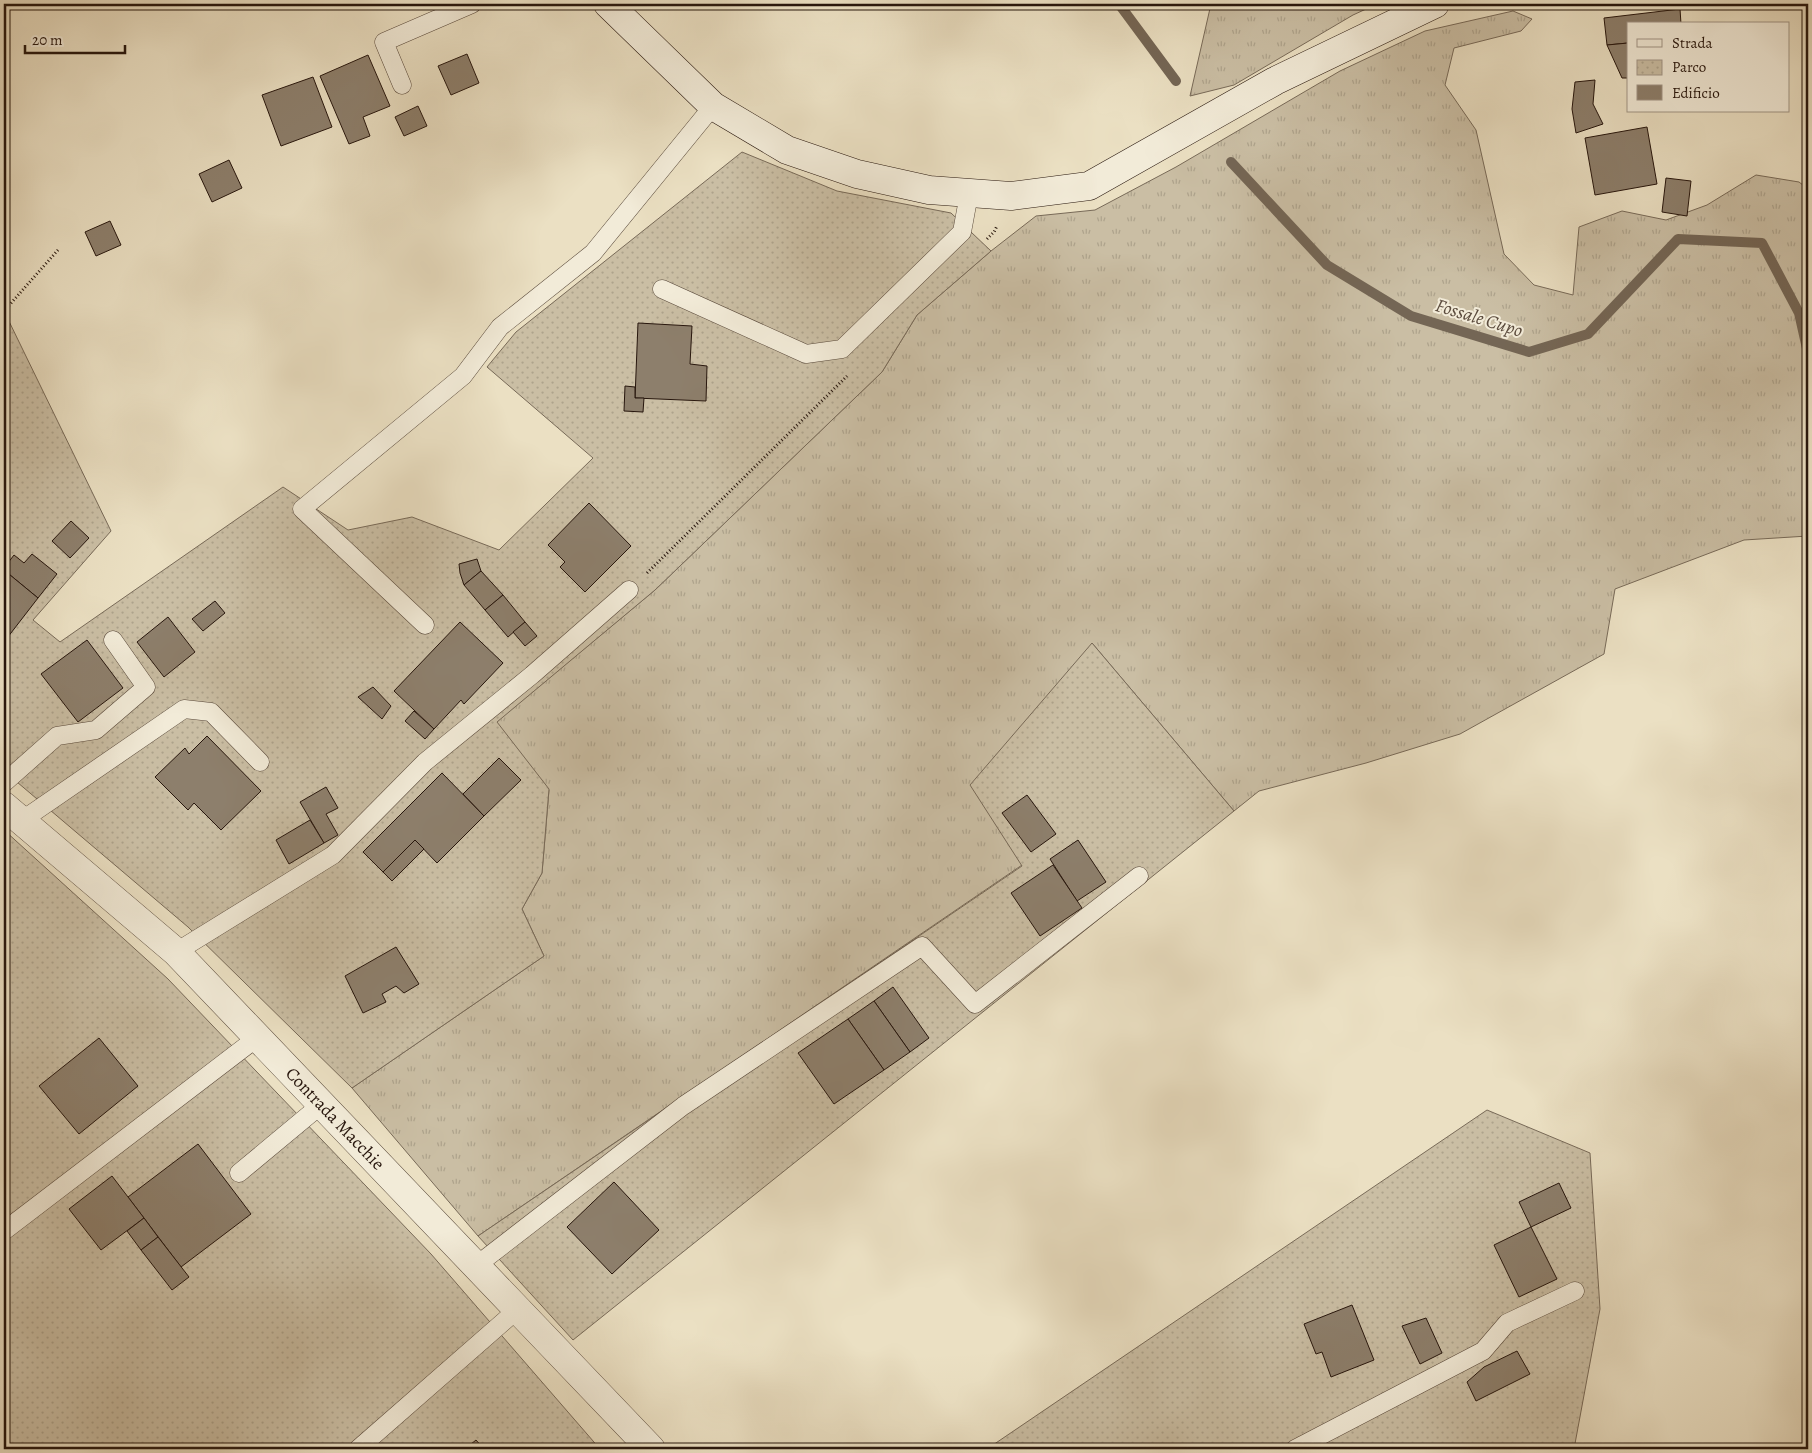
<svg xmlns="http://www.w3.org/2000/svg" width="1812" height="1453" font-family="Alegreya,serif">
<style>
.grass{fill:url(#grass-tufts);stroke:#786a58}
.park{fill:url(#park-dots);stroke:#786a58}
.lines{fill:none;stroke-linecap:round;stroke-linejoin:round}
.stream{stroke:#746655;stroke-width:10}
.building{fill:#8d7f6c;stroke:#27160d}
.lane-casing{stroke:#58483a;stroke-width:19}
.street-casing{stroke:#58483a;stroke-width:29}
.secondary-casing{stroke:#27160d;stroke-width:29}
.path{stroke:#27160d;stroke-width:3;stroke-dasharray:1 2.5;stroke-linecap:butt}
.lane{stroke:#f2ebd8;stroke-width:18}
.street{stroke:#f2ebd8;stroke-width:28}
.secondary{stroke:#f2ebd8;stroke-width:28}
.labels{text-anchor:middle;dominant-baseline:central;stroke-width:4;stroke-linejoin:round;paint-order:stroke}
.street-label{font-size:18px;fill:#27160d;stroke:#f2ebd8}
.water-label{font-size:19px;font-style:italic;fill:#5b4b3d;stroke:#f2ebd8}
</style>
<defs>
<pattern id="grass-tufts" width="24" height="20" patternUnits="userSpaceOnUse" patternTransform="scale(1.25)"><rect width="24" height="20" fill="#cabea4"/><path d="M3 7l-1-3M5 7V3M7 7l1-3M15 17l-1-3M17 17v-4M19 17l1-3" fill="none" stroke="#aea38c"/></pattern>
<pattern id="park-dots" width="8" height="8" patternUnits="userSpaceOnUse" patternTransform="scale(1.25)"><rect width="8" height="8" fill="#cabea4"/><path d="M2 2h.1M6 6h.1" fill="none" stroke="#aea38c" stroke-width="1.8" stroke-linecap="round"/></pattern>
</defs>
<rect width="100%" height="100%" fill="#ebe0c3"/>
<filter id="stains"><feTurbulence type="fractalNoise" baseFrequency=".004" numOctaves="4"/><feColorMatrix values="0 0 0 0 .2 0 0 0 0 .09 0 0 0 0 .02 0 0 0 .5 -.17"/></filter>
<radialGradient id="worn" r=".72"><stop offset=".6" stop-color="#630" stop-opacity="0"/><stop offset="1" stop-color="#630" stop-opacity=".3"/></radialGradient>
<!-- grass -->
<g class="grass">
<polygon points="1211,4 1377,4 1353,15 1234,85 1190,96"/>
<polygon points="1513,11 1532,19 1521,31 1454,48 1445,85 1476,130 1504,254 1534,285 1573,295 1579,227 1622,211 1666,220 1707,205 1756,175 1799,182 1808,189 1808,536 1744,540 1615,589 1604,654 1460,734 1366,763 1259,791 1234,811 1092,643 1022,865 478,1236 352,1088 544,956 522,909 542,873 549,790 496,722 655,590 882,372 917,315 991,251 1036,216 1095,210 1176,167 1340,71 1425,31"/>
</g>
<!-- park -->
<g class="park">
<polygon points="742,152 837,191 951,213 991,251 917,315 882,372 655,590 497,722 549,789 542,873 522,909 544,956 352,1088 188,927 4,771 4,311 111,531 33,620 60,642 283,487 348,530 412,517 499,550 593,458 487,367 516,332"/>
<polygon points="1092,643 1234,811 573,1340 478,1236 1022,866 970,785"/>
<polygon points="4,830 168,979 431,1254 600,1449 4,1449"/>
<polygon points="1487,1110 1590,1153 1600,1309 1574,1449 987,1449"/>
</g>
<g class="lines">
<!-- stream -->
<g class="stream">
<polyline points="1119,4 1176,81"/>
<polyline points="1231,162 1327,265 1411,316 1529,352 1588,334 1678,239 1762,243 1799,313 1808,353"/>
</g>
</g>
<!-- building -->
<g class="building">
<polygon points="1680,9 1681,24 1628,24 1628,43 1607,45 1604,18"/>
<polygon points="1628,43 1628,78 1622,78 1607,45"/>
<polygon points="467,54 479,83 451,95 438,66"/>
<polygon points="368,55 390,106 363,117 370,136 349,144 320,76"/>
<polygon points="313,77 332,127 281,146 262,95"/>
<polygon points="1595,80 1593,104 1603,124 1576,133 1572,109 1575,82"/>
<polygon points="418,106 427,126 404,136 395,117"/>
<polygon points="1647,127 1657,184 1595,195 1585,138"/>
<polygon points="229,160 242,188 212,202 199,174"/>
<polygon points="1666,178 1691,181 1687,216 1662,212"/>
<polygon points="110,221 121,245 96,256 85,232"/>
<polygon points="638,323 692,326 690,364 707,366 706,401 635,398"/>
<polygon points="625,386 635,387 635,398 644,398 643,412 624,411"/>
<polygon points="589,503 631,546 585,592 560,567 565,562 548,545"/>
<polygon points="71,521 89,538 70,558 52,541"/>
<polygon points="32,554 57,574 38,598 4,570 4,568 14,555 24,563"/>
<polygon points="477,559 481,571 464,585 460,573 459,564"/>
<polygon points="4,570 38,598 4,642"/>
<polygon points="481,571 503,595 485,610 464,585"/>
<polygon points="503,595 525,622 508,637 485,610"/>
<polygon points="215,601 225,613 203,631 192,619"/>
<polygon points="168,617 195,652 164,677 137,642"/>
<polygon points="460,622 503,663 464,704 461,700 434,729 394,691"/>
<polygon points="525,622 537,636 525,646 513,632"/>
<polygon points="87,640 123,688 78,722 41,674"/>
<polygon points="373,687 391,706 382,719 358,697"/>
<polygon points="414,711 434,729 425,739 405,721"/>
<polygon points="207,736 261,791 221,830 194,803 188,810 155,777 185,748 189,754"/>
<polygon points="499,758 521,780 484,816 463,794"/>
<polygon points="442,773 484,816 437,863 415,840 383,872 363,852"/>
<polygon points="326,787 338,808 326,814 338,835 324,843 300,802"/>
<polygon points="1027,795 1056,834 1031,852 1002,813"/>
<polygon points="310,820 324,843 289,864 276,840"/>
<polygon points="415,840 424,849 392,881 383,872"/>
<polygon points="1078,840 1106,882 1077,901 1050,859"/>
<polygon points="1053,865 1082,908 1040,936 1011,893"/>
<polygon points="396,947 419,984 404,993 396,986 382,994 386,1002 363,1013 345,976"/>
<polygon points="893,987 929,1038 910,1052 874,1001"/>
<polygon points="874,1001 910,1052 884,1070 848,1019"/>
<polygon points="848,1019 884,1070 834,1104 798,1053"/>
<polygon points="99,1038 138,1086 79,1134 39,1086"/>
<polygon points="198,1144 251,1214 181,1267 128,1197"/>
<polygon points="112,1176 144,1218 101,1250 69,1209"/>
<polygon points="614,1182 659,1230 612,1274 567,1227"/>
<polygon points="1559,1183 1571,1208 1531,1227 1519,1202"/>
<polygon points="144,1218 158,1237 141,1250 127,1231"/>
<polygon points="1531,1227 1557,1279 1519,1297 1494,1245"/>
<polygon points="158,1237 189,1277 172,1290 141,1250"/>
<polygon points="1352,1305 1374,1360 1331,1377 1322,1352 1316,1354 1304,1324"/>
<polygon points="1426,1318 1442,1353 1420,1364 1402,1326"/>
<polygon points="1517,1351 1530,1374 1476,1401 1467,1382 1484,1367"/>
<polygon points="476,1440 484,1449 465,1449"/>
</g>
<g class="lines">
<defs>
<g id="lane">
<polyline points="402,85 384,42 472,4"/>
<polyline points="662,289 806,354 842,349 962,232 969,194"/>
<polyline points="425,625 302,509 463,376 500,327 593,253 713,106"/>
<polyline points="4,783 57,736 96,730 146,687 113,640"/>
<polyline points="21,821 184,709 211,712 260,762"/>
<polyline points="176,952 333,855 425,762 532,675 629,590"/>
<polyline points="239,1173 322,1104"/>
<polyline points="4,1231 258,1037"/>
<polyline points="477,1265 683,1106 922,946 975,1004 1139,876"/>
<polyline points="358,1449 518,1309"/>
<polyline points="1295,1449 1483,1351 1507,1323 1575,1291"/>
</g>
<g id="street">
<path id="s1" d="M 4,806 L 176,952 L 651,1449"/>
</g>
<polyline id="secondary" points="608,4 713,106 787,150 857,174 929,190 1011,196 1089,186 1275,81 1435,4"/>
</defs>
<!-- lane casing -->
<use href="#lane" class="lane-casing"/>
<!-- street casing -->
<use href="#street" class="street-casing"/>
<!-- secondary casing -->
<use href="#secondary" class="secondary-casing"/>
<!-- path -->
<g class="path">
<polyline points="987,239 994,232 997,226"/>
<polyline points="4,311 58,250"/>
<polyline points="647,573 847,376"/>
</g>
<!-- lane -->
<use href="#lane" class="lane"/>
<!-- street -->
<use href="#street" class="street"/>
<!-- secondary -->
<use href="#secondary" class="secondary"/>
</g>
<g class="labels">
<!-- street labels -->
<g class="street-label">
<text stroke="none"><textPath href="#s1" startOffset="456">Contrada Macchie</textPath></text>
</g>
<!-- water labels -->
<g class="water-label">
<text transform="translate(1479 318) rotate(17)">Fossale Cupo</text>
</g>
</g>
<!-- margin -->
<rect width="1812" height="1453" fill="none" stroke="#ebe0c3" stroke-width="20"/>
<rect x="5" y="5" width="1802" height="1443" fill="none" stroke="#27160d" stroke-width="2.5"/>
<rect x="10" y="10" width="1792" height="1433" fill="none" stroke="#27160d"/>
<!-- legend -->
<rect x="1627" y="22" width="162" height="90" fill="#f2ebd8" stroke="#a19687"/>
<rect x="1637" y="39" width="25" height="8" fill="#f2ebd8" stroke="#a19687"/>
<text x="1672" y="48" font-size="15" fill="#27160d">Strada</text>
<rect x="1637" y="60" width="25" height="15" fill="url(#park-dots)" stroke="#a19687"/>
<text x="1672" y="72" font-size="15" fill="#27160d">Parco</text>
<rect x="1637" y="85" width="25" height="15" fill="#8d7f6c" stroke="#a19687"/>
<text x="1672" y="98" font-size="15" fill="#27160d">Edificio</text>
<!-- scale -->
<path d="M25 45v8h100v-8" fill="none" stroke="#27160d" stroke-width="2.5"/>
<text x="32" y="45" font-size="15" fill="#27160d" stroke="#f2ebd8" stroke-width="4" paint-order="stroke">20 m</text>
<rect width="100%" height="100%" filter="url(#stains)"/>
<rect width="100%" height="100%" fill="url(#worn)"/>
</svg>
